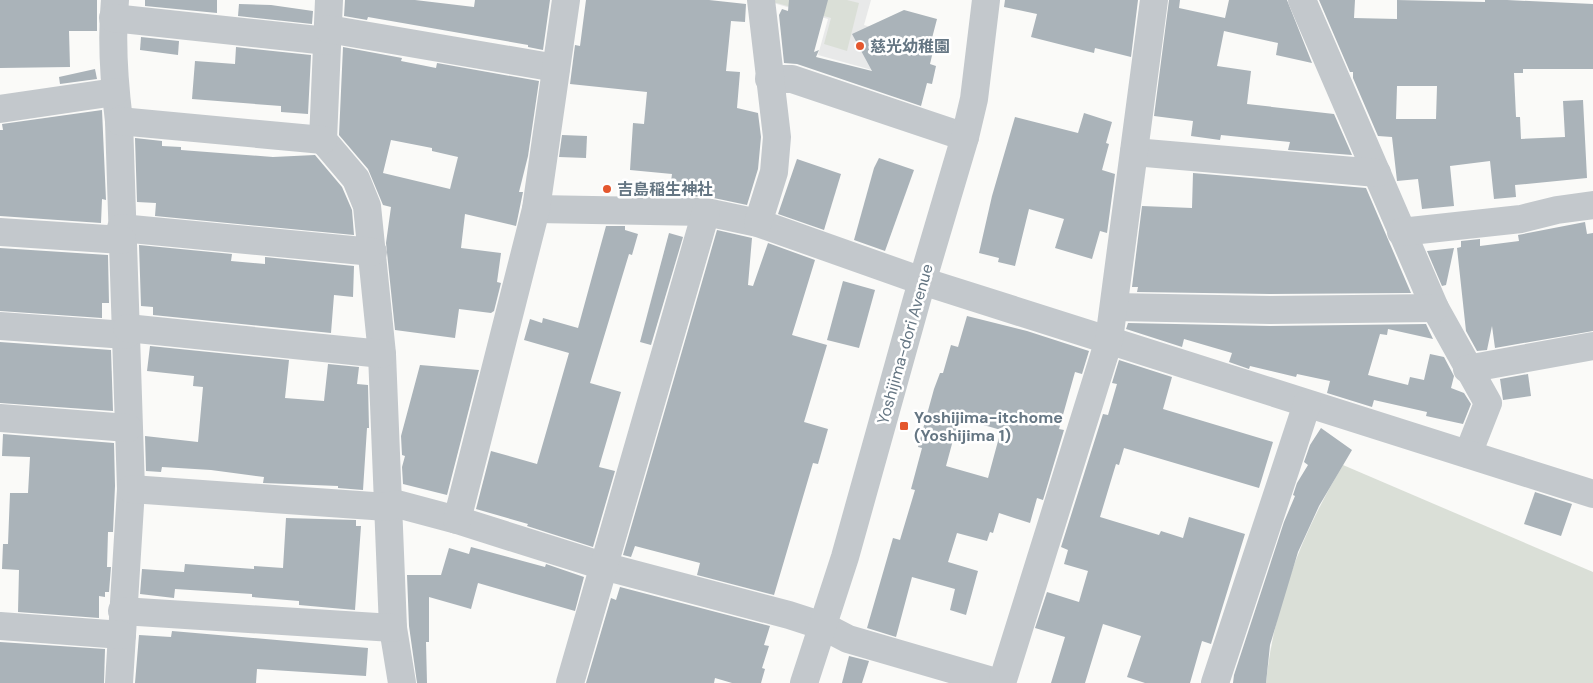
<svg xmlns="http://www.w3.org/2000/svg" width="1593" height="683" font-family="'DM Sans','Noto Sans JP',sans-serif">
<style>
.built{fill:#e8e9e9}
.green{fill:#dadfd7}
.building{fill:#aab3b9;fill-rule:evenodd}
.lines{fill:none;stroke-linecap:round;stroke-linejoin:round}
.minor{stroke:#c3c8cc;stroke-width:28}
.poi-dot{fill:#e4572e;stroke:#fff;stroke-width:2}
.labels{text-anchor:middle;dominant-baseline:central;stroke-width:5;stroke-linejoin:round;paint-order:stroke}
.poi-label{font-size:16px;font-weight:bold;fill:#657683;stroke:#fff;text-anchor:start}
.street-label{font-size:16px;fill:#657683;stroke:#fff}
</style>
<rect width="100%" height="100%" fill="#fafaf8"/>
<!-- built -->
<polygon class="built" points="763,0 871,0 864,25 903,37 890,75 818,55 828,19"/>
<!-- green -->
<g class="green">
<polygon points="774,0 847,0 859,3 847,51 824,44 831,18 773,2"/>
<path d="M 1343,465 L 1593,572 L 1593,683 L 1266,683 C 1274,604 1302,533 1343,465 Z"/>
</g>
<!-- building -->
<g class="building">
<polygon points="0,0 97,0 97,31 69,31 70,67 0,68"/>
<polygon points="145,0 217,0 217,13 145,6"/>
<polygon points="345,0 415,0 474,7 475,0 550,0 543,50 528,47 528,45 368,17 367,20 344,16"/>
<polygon points="586,0 709,0 746,4 745,22 731,21 726,71 740,72 737,108 758,113 761,137 758,169 747,205 709,197 679,196 680,192 670,189 672,174 630,170 633,123 644,124 647,92 570,84 575,45 580,46"/>
<polygon points="789,0 828,0 814,52 819,50 816,57 872,71 852,34 904,10 937,19 931,42 935,43 930,64 936,66 932,84 927,83 921,106 797,64 784,63 779,15 782,9 788,11"/>
<polygon points="1005,0 1138,0 1131,57 1095,48 1094,53 1031,37 1037,14 1004,7"/>
<polygon points="1169,0 1180,0 1179,8 1225,18 1229,0 1287,0 1312,63 1276,55 1278,43 1224,31 1217,66 1251,71 1247,104 1334,114 1352,155 1288,150 1290,142 1221,135 1220,140 1191,136 1193,121 1154,116"/>
<path d="M 1319,0 L 1355,0 L 1354,18 L 1397,19 L 1397,0 L 1485,2 L 1485,0 L 1507,0 L 1593,4 L 1593,69 L 1523,69 L 1523,73 L 1514,73 L 1516,117 L 1520,117 L 1521,139 L 1565,137 L 1563,101 L 1583,100 L 1587,178 L 1515,185 L 1516,197 L 1494,199 L 1490,161 L 1450,166 L 1454,206 L 1422,209 L 1418,179 L 1397,181 L 1392,137 L 1378,136 L 1353,78 L 1353,72 L 1350,72 ZM 1397,86 L 1437,86 L 1436,119 L 1396,119 Z"/>
<polygon points="239,4 271,5 313,11 312,24 238,16"/>
<polygon points="141,37 179,41 178,55 140,50"/>
<polygon points="236,47 311,55 308,114 281,112 281,106 192,99 195,61 235,64"/>
<path d="M 343,47 L 402,58 L 401,61 L 436,68 L 437,63 L 539,81 L 528,156 L 519,192 L 523,192 L 516,226 L 465,214 L 461,248 L 501,253 L 497,282 L 501,283 L 494,311 L 491,313 L 459,309 L 455,338 L 395,330 L 386,243 L 391,207 L 383,205 L 368,169 L 339,135 ZM 391,140 L 432,148 L 432,151 L 458,157 L 450,189 L 383,173 Z"/>
<polygon points="95,69 97,79 60,84 59,77"/>
<polygon points="102,110 106,200 102,199 101,223 0,216 0,130 3,130 2,124"/>
<polygon points="1084,113 1112,122 1106,143 1109,144 1102,170 1115,174 1107,233 1100,231 1092,259 1055,248 1064,219 1029,209 1015,266 998,262 999,258 979,253 992,196 1015,117 1078,133"/>
<polygon points="562,135 587,136 586,158 559,157"/>
<polygon points="135,138 162,141 162,146 181,147 181,150 273,157 315,155 342,187 352,210 354,235 155,216 156,203 137,202"/>
<polygon points="879,158 914,170 885,251 854,240 874,168"/>
<polygon points="797,159 841,174 824,230 778,214"/>
<polygon points="1193,173 1366,188 1411,293 1270,294 1137,292 1138,287 1132,287 1142,206 1192,208"/>
<polygon points="1585,222 1587,234 1593,233 1593,331 1495,348 1492,326 1487,350 1477,351 1466,331 1457,248 1461,247 1461,241 1480,239 1480,246 1519,241 1518,235"/>
<polygon points="606,226 625,226 625,230 638,234 632,255 629,254 590,383 621,392 599,467 615,471 593,547 527,526 528,524 476,509 491,451 537,464 569,353 524,340 530,319 542,323 543,318 578,328"/>
<polygon points="717,230 752,238 748,285 753,286 768,243 815,260 792,335 827,345 804,422 828,429 818,464 813,463 774,595 697,575 700,563 635,546 631,557 623,555"/>
<polygon points="669,233 683,237 651,345 640,342"/>
<polygon points="139,245 232,254 231,261 265,264 265,257 354,266 353,297 334,295 331,333 153,315 153,307 141,306"/>
<polygon points="0,248 108,255 109,303 102,303 102,318 0,311"/>
<polygon points="1454,248 1446,285 1442,286 1427,251"/>
<polygon points="843,281 875,290 859,348 827,340"/>
<path d="M 967,316 L 1027,331 L 1089,351 L 1082,374 L 1075,372 L 1059,429 L 1064,430 L 1043,500 L 1037,498 L 1030,523 L 999,513 L 993,533 L 990,532 L 987,541 L 957,533 L 948,562 L 978,571 L 966,615 L 950,610 L 955,589 L 912,577 L 896,637 L 867,628 L 893,538 L 900,540 L 915,490 L 911,489 L 922,448 L 918,447 L 934,389 L 940,373 L 943,373 L 951,345 L 958,347 ZM 959,418 L 1001,430 L 988,478 L 946,466 Z"/>
<polygon points="1128,323 1270,326 1426,324 1433,339 1388,329 1387,335 1380,334 1368,375 1408,385 1410,377 1424,380 1430,354 1444,357 1454,376 1451,388 1464,393 1471,404 1463,424 1426,416 1427,412 1374,400 1372,407 1327,393 1330,381 1297,374 1296,377 1250,366 1249,369 1229,362 1232,353 1184,339 1182,347 1126,329"/>
<polygon points="0,342 111,350 113,411 0,403"/>
<polygon points="150,346 289,360 285,398 324,401 328,364 359,367 357,384 368,385 369,428 367,428 363,490 338,488 338,486 263,483 264,477 211,470 162,467 161,472 146,471 145,436 198,442 203,387 193,386 194,376 147,371"/>
<polygon points="1119,360 1172,377 1163,409 1273,442 1259,488 1124,448 1119,465 1116,464 1100,517 1159,535 1161,531 1183,538 1189,517 1245,534 1211,644 1202,641 1190,683 1145,683 1127,677 1141,636 1103,624 1085,683 1051,683 1065,637 1035,628 1047,592 1079,602 1088,571 1064,564 1068,550 1061,547 1103,414 1108,415 1117,384 1112,383"/>
<polygon points="420,365 479,370 447,495 403,484 402,467 405,456 402,455 401,436"/>
<polygon points="1528,374 1531,396 1503,400 1500,379"/>
<polygon points="1321,428 1352,450 1319,506 1298,552 1270,645 1266,683 1233,683 1234,675 1284,522 1295,496 1293,495 1297,483 1308,465 1304,462 1310,445"/>
<polygon points="3,434 114,443 115,486 113,532 108,532 107,567 111,567 109,592 105,592 105,597 99,596 99,618 18,612 19,570 2,569 3,544 8,544 10,493 28,493 30,457 2,456"/>
<polygon points="1535,492 1572,504 1561,536 1524,524"/>
<polygon points="286,518 356,520 356,526 361,526 355,610 299,605 299,601 252,597 252,594 175,589 174,598 140,594 142,569 184,572 185,564 254,569 254,566 283,568"/>
<polygon points="471,547 545,567 546,564 584,577 575,611 478,583 471,609 429,597 429,642 426,642 427,683 417,683 409,626 407,575 441,575 449,548 469,554"/>
<polygon points="620,587 770,626 764,645 769,646 762,668 765,669 761,683 732,683 715,678 714,683 586,683 611,598 616,600"/>
<polygon points="172,631 368,648 366,676 257,669 256,683 135,683 139,635 171,637"/>
<polygon points="0,642 105,649 104,683 0,683"/>
<polygon points="849,656 869,661 862,683 842,683"/>
</g>
<g class="lines">
<!-- minor -->
<g class="minor">
<path d="M 115,0 C 111,40 114,81 119,121 L 131,489 L 119,683"/>
<polyline points="329,0 323,140 356,179 367,206 382,354 393,628 402,683"/>
<polyline points="1302,0 1435,308 1488,403 1468,454"/>
<polyline points="113,18 327,41"/>
<polyline points="328,29 556,68"/>
<polyline points="769,79 792,79 965,137"/>
<polyline points="0,109 115,92"/>
<polyline points="119,121 323,140"/>
<polyline points="1134,152 1377,173"/>
<polyline points="536,209 706,212 758,223 922,281 1593,494"/>
<polyline points="758,223 774,172 777,137 761,0"/>
<polyline points="121,228 373,252"/>
<polyline points="0,232 122,240"/>
<polyline points="1401,232 1521,219 1557,210 1593,205"/>
<polyline points="1114,307 1270,310 1435,308"/>
<polyline points="0,326 126,335"/>
<polyline points="127,328 382,354"/>
<polyline points="1467,369 1593,346"/>
<polyline points="0,418 128,428"/>
<polyline points="131,489 387,507 397,504 457,520 603,566 789,615 823,626 848,639 999,683"/>
<polyline points="457,520 536,209 566,0"/>
<polyline points="122,611 393,628"/>
<polyline points="0,626 122,635"/>
<polyline points="570,683 706,212"/>
<polyline points="804,683 845,557 917,299 965,137 974,99 986,0"/>
<polyline points="1002,683 1109,340 1154,0"/>
<polyline points="1215,683 1307,404"/>
</g>
</g>
<!-- markers -->
<g class="poi-dot">
<circle cx="860" cy="46" r="5"/>
<circle cx="607" cy="189" r="5"/>
<rect x="899" y="421" width="10" height="10" rx="2.5"/>
</g>
<g class="labels">
<!-- poi labels -->
<g class="poi-label">
<text x="870" y="46">慈光幼稚園</text>
<text x="617" y="189">吉島稲生神社</text>
<text x="914" y="417">Yoshijima-itchome<tspan x="914" dy="18">(Yoshijima 1)</tspan></text>
</g>
<!-- street labels -->
<g class="street-label">
<text transform="translate(905 344) rotate(-74)">Yoshijima-dori Avenue</text>
</g>
</g>
</svg>
